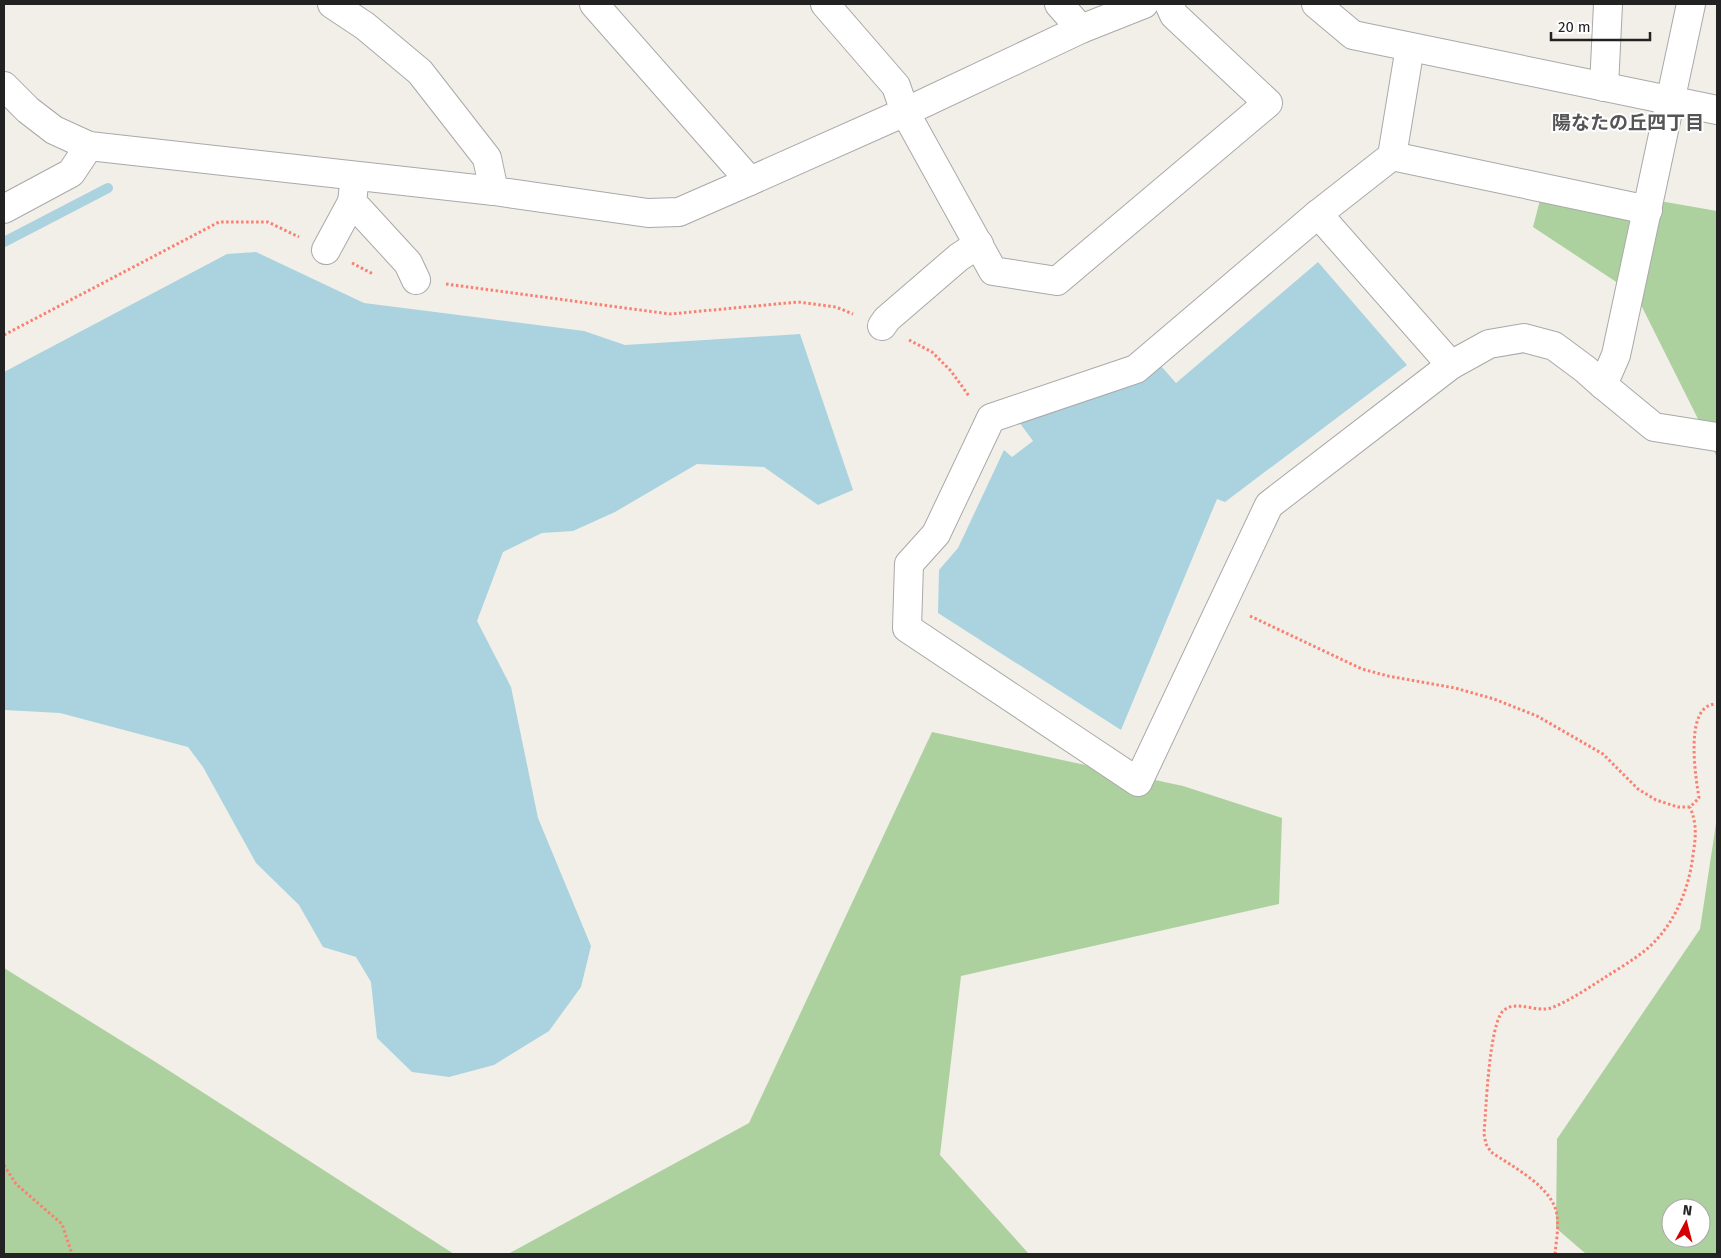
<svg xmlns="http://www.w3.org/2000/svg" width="1721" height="1258" font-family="'Fira Sans','Noto Sans JP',sans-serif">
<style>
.forest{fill:#add19e;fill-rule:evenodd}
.water{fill:#aad3df}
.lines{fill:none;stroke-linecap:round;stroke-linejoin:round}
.stream{stroke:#aad3df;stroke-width:10}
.minor-casing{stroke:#a9a9a9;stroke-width:30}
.tertiary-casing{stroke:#a9a9a9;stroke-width:30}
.path{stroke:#fa8072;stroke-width:3;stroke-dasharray:2.5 2.5;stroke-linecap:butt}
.minor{stroke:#fff;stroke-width:28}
.tertiary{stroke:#fff;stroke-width:28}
.labels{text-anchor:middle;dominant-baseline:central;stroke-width:4;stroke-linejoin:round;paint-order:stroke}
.neighbourhood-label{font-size:19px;font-weight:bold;fill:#555;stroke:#fff}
</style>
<rect width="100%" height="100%" fill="#f2efe9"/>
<!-- forest -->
<g class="forest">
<polygon points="1545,181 1717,211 1717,457 1636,295 1533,227"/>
<polygon points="932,732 1183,786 1282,818 1279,904 961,976 940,1155 1029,1254 508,1254 749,1123"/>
<path d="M 1717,817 L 1717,1254 L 1586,1254 L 1556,1228 L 1557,1139 L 1700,929 ZM 1671,1208 L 1701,1208 L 1701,1238 L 1671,1238 Z"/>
<polygon points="4,968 154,1061 454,1254 4,1254"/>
</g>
<!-- water -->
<g class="water">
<polygon points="256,252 364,303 584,331 625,345 800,334 853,490 818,505 764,467 697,464 615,512 573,531 542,533 503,552 477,621 511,687 538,818 591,946 581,987 549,1031 494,1065 449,1077 412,1072 377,1038 371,982 356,957 323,947 299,905 256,863 203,767 188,747 60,713 4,710 4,372 227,254"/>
<polygon points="1318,262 1407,365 1225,502 1217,499 1121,730 938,613 939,570 958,548 1004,450 1012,457 1033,441 1019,422 1145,378 1161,366 1176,383"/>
</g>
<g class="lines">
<!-- stream -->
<polyline class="stream" points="4,242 108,188"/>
<defs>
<g id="minor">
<polyline points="332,4 365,26 420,72 487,158 494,191"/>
<polyline points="594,4 750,181 905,112 1081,29 1144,4"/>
<polyline points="825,4 896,86 905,112 993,271 1057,281 1268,103 1174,15 1169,4"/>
<polyline points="1059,4 1081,29"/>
<polyline points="1316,4 1353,35 1717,110"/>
<polyline points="1410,47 1392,156 1318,214 1136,369 991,418 936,534 909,564 907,628 1138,782 1269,505 1451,365 1489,344 1524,338 1554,346 1585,369 1603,385 1616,355 1691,4"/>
<polyline points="1604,87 1608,4"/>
<polyline points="1392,156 1648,210"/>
<polyline points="355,176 352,202 408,263 416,280"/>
<polyline points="4,209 71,173 89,146"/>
<polyline points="1318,214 1451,365"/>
<polyline points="326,250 352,202"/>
<polyline points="882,326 887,319 959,257 979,244"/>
<polyline points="1603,385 1654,427 1717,437"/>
</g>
<polyline id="tertiary" points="4,86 28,110 54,130 89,146 494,191 648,213 679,212 750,181"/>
</defs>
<!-- minor casing -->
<use href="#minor" class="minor-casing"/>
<!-- tertiary casing -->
<use href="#tertiary" class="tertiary-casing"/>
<!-- path -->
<g class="path">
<polyline points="352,263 373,274"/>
<polyline points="446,284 670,314 798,302 836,307 853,314"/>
<polyline points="4,335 219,222 268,222 299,237"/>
<polyline points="909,340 932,352 951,371 969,396"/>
<path d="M 1250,616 L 1362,669 L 1388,676 L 1455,688 L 1494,699 L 1537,716 L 1603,754 L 1638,789 L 1656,800 L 1678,807 L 1690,807 L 1699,798 C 1696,779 1683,703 1717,704"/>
<polyline points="4,1165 16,1184 62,1224 72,1254"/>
<path d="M 1555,1254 C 1556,1242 1559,1228 1557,1215 C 1553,1187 1513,1167 1491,1152 L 1486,1144 L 1484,1134 C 1486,1110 1489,1025 1503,1011 C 1516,999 1536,1013 1551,1008 C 1569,1001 1585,990 1601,980 C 1616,970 1634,960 1648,948 C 1675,924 1689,889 1693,855 C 1696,836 1697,824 1690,807"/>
</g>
<!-- minor -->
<use href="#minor" class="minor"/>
<!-- tertiary -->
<use href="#tertiary" class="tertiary"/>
</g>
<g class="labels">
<!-- neighbourhood labels -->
<g class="neighbourhood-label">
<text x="1628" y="122">陽なたの丘四丁目</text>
</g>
</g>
<!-- border -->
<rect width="1721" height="1258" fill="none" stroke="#222222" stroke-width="10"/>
<!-- north arrow -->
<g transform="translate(1686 1223) rotate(7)"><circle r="24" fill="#ffffff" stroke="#a7a7a7"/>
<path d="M0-4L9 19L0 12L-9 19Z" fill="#d40000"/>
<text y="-8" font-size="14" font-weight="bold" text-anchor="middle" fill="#222222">N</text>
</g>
<!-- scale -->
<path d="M1551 32v8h99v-8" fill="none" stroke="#222222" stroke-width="2.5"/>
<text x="1558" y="32" font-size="15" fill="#222222" stroke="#ffffff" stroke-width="4" paint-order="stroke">20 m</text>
</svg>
